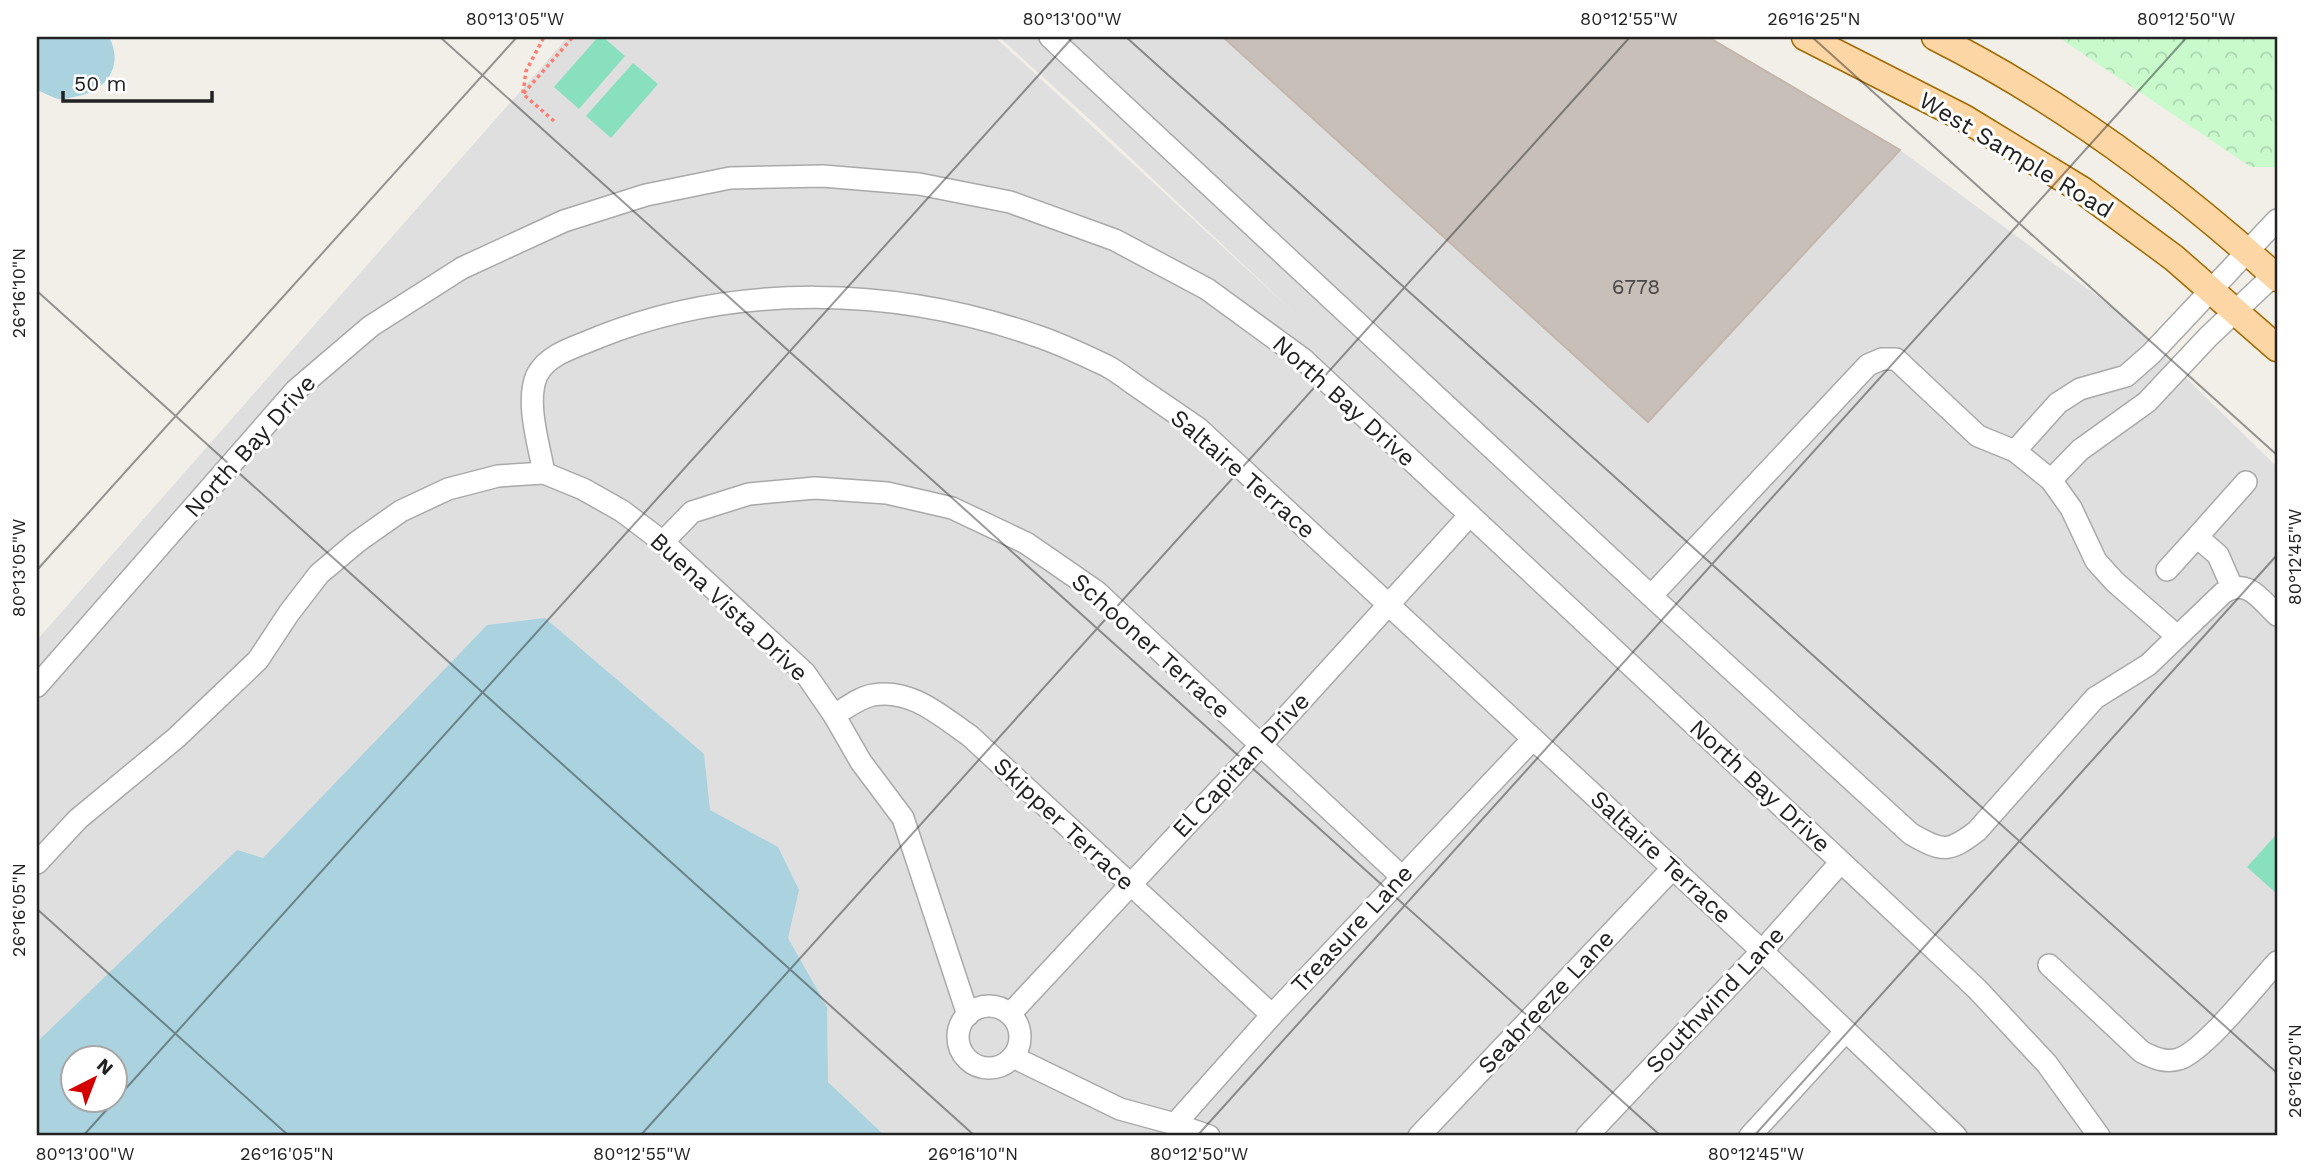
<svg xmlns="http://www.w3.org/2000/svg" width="2314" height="1173" font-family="'Work Sans',sans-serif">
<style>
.residential{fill:#e0dfdf;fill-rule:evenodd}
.park{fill:url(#park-crowns)}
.pitch{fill:#88e0be}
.water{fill:#aad3df;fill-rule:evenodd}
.building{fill:#c7bfb8;stroke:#c4b6ab;stroke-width:2}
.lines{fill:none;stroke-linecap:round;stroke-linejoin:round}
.minor-casing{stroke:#a9a9a9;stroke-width:24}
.major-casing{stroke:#a06b00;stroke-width:29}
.path{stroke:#fa8072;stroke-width:3.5;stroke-dasharray:3.5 3.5;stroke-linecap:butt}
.minor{stroke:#fff;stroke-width:21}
.major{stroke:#fcd6a4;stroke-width:26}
.ticks{fill:none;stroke:#222;stroke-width:2;stroke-opacity:0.45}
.labels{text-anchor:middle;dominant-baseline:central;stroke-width:6;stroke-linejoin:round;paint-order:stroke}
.number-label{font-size:21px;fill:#4b4948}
.street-label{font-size:24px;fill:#222;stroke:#fff}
.neatline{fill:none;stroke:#222;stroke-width:2.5}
.ticks-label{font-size:18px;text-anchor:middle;fill:#222}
</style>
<defs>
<pattern id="park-crowns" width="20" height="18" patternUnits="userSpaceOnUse" patternTransform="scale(1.75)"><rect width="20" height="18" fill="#c8facc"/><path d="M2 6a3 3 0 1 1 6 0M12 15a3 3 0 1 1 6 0" fill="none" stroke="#acd6af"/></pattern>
</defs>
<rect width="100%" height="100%" fill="#f2efe9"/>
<!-- residential -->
<path class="residential" d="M 568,37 L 995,37 L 1300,318 L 1098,127 L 999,37 L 1223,37 L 1648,421 L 1900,150 L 2119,312 L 2277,467 L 2277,1136 L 37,1136 L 37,640 ZM 74,1058 L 116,1058 L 116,1100 L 74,1100 Z"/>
<!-- park -->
<polygon class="park" points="2058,37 2277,37 2277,167 2251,167"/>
<!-- pitch -->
<g class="pitch">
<polygon points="598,37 603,37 625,56 579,109 554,87"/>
<polygon points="633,63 658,84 611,138 586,116"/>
<polygon points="2275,836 2277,838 2277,894 2247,867"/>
</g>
<!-- water -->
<g class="water">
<path d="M 37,37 L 109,37 C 125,67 105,92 74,97 C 69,98 63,100 58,99 C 51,97 43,92 37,90 Z"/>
<path d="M 545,618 L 704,754 L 710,810 L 778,847 L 799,890 L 788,938 L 827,1007 L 828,1082 L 885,1136 L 37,1136 L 37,1042 L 237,850 L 263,858 L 487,625 ZM 74,1058 L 116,1058 L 116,1100 L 74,1100 Z"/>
</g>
<!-- building -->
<polygon class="building" points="1223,37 1708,37 1900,150 1648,422"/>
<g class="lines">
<defs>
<g id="minor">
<path d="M 1050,37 L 1651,596 L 1911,834 C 1943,852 1948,853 1977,831 L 2095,698 L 2148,665 L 2223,593 C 2247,577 2260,599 2277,615"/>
<polyline points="2015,451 2058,403 2080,389 2126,376 2151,354 2277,220"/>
<path d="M 544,473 C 539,445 525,401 537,375 C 548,353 579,346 599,337 C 737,282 895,287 1034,335 C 1059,343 1084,355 1107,366 C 1118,372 1128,380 1138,387 C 1158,401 1179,415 1199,429 L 1762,951 L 1956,1136"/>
<polyline points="2051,480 2080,450 2147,402 2208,337 2277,272"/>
<polyline points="2197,537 2246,482"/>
<polyline points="663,542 692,512 749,494 815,488 887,493 952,508 1026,543 1097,592 1401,876"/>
<polyline points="2167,570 2197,537 2218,555 2232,587"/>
<polyline points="1651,596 1868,365 1882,359 1896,359 1978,436 2015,451 2051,480 2071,508 2096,561 2115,582 2177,636"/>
<polyline points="37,686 296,390 371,326 462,268 564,221 646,195 730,178 823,176 919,184 1010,202 1115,240 1207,289 1303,359 1977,989 2047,1064 2099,1136"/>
<path d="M 834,715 C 845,709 860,697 873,695 C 911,688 941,716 970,736 L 1272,1015"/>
<polyline points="37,863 78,819 176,738 258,660 289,613 319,574 357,542 401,511 448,489 498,476 544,473 583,489 622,511 663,542 805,673 834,715 861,762 903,818 968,1015"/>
<path d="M 2049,965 L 2142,1052 C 2154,1058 2165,1063 2179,1059 C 2205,1050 2256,985 2277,962"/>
<circle cx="989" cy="1037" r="31"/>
<polyline points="1010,1014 1260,746 1470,515"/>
<polyline points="1013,1057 1120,1109 1175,1124 1209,1136"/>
<polyline points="1175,1124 1272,1015 1533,739"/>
<polyline points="1419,1136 1673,868"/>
<polyline points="1587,1136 1762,951 1841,862"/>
<polyline points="1750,1136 1846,1031"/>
</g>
<g id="major">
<polyline points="1805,37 1964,118 2082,190 2174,258 2277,348"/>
<path d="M 1935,37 C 2060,100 2173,184 2277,278"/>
</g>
</defs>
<!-- minor casing -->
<use href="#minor" class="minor-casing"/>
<!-- major casing -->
<use href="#major" class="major-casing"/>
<!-- path -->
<g class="path">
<polyline points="523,93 526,71 544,37"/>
<polyline points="554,121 523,94 573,37"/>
</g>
<!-- minor -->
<use href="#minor" class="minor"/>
<!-- major -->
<use href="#major" class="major"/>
</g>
<!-- ticks -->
<path class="ticks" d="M 440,37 L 1661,1136M 1126,37 L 2277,1073M 1812,37 L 2277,455M 37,291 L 975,1136M 37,570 L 517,37M 37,909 L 289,1136M 83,1136 L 1073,37M 640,1136 L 1630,37M 1197,1136 L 2187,37M 1754,1136 L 2277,555"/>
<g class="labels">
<!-- number labels -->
<g class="number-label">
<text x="1636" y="286">6778</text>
</g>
<!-- street labels -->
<g class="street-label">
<text transform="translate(2016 155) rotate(31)">West Sample Road</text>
<text transform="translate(1344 401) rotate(42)">North Bay Drive</text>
<text transform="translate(250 446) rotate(-48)">North Bay Drive</text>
<text transform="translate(1243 474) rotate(41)">Saltaire Terrace</text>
<text transform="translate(729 607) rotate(43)">Buena Vista Drive</text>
<text transform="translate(1151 646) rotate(42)">Schooner Terrace</text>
<text transform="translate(1241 765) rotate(-47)">El Capitan Drive</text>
<text transform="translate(1760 786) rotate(43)">North Bay Drive</text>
<text transform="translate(1064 824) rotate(43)">Skipper Terrace</text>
<text transform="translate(1661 857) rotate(43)">Saltaire Terrace</text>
<text transform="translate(1352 929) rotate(-47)">Treasure Lane</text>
<text transform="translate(1715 1000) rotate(-47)">Southwind Lane</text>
<text transform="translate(1546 1002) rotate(-47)">Seabreeze Lane</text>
</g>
</g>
<!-- border -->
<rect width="2314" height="1173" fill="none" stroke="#ffffff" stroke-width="77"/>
<!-- north arrow -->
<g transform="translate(94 1079) rotate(42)"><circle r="33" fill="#ffffff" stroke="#a7a7a7" stroke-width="2"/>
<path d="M0-5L12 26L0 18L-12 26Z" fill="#d40000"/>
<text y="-10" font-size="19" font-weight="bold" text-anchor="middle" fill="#222222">N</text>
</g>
<!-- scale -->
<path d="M63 91v10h149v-10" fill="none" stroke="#222222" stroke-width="3.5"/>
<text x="74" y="91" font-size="21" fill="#222222" stroke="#ffffff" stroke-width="5" paint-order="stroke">50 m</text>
<rect x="38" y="38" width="2238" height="1096" class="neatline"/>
<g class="ticks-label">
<text x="515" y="25">80°13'05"W</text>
<text x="1072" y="25">80°13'00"W</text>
<text x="1629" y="25">80°12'55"W</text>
<text x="1814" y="25">26°16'25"N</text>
<text x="2186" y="25">80°12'50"W</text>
<text transform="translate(19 293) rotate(-90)" y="6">26°16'10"N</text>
<text transform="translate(2295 557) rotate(-90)" y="6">80°12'45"W</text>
<text transform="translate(19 568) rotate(-90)" y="6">80°13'05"W</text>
<text transform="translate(19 910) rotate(-90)" y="6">26°16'05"N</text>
<text transform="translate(2295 1071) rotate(-90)" y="6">26°16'20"N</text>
<text x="85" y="1160">80°13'00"W</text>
<text x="287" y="1160">26°16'05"N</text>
<text x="642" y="1160">80°12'55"W</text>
<text x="973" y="1160">26°16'10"N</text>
<text x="1199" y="1160">80°12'50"W</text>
<text x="1756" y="1160">80°12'45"W</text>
</g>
</svg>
